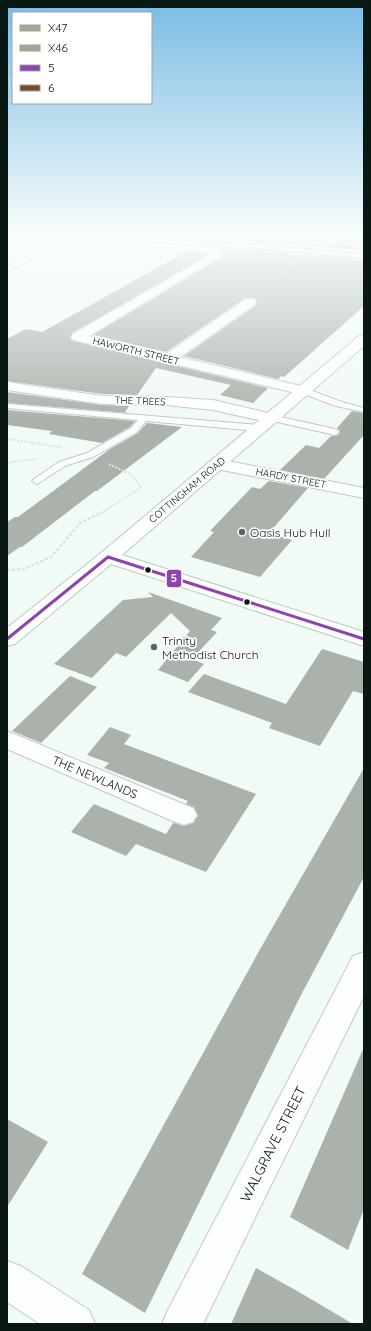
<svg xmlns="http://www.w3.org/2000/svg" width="371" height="1331" font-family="Quicksand,sans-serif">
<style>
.building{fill:#aab2ab}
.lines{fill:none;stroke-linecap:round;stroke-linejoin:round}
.lane-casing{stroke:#becac4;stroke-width:2}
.street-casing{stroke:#becac4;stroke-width:2}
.secondary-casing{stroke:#becac4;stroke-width:2}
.primary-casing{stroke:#becac4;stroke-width:2}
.path-far2{stroke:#dee1e0;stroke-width:1.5;stroke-dasharray:1.5 1;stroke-linecap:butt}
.path-far1{stroke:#dee1e0;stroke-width:2;stroke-dasharray:2 1.5;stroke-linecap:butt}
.path{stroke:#dee1e0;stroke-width:2.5;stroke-dasharray:3 2;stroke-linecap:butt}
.lane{fill:#fdfefe;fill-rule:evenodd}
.street{fill:#fdfefe;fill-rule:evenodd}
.secondary{fill:#fdfefe;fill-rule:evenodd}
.primary{fill:#fdfefe;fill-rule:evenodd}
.bus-1-casing{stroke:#fff;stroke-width:3}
.bus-2-casing{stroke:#fff;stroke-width:3}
.bus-3-casing{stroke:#fff;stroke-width:6}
.bus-4-casing{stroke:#fff;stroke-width:3}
.bus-1{stroke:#a9a490;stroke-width:1.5}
.bus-2{stroke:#a9a490;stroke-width:1.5}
.bus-3{stroke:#8e44ad;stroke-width:3}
.bus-4{stroke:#7a4b2a;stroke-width:1.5}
.poi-dot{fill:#5b6762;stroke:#fff;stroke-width:1.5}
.bus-dot{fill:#091812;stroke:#fff;stroke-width:1.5}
.labels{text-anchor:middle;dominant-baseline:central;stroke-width:3.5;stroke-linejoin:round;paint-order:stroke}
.far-street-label{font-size:10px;fill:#091812;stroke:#fff}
.poi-label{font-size:12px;fill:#091812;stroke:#fff;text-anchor:start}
.street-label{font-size:12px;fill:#091812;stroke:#fff}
.near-street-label{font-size:14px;fill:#091812;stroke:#fff}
.line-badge{stroke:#fff;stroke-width:1.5}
.badge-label{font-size:11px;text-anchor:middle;font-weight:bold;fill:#fff}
</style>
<rect width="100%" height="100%" fill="#f2faf6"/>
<!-- building -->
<g class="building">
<polygon points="233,236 273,236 264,242 230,239"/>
<polygon points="282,236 364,240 364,250 274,243"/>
<polygon points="225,247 364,258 364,306 284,377 281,376 278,379 184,356 255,306 257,301 254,298 245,298 166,352 93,335 222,257 224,255 222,252"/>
<polygon points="189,250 210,254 72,333 70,338 73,341 268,388 253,403 220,395 231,385 156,368 137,395 102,394 7,381 7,339 26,329 42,332"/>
<polygon points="7,392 102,405 129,406 125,412 128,413 7,403"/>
<polygon points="7,410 135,421 130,427 102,443 49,434 52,431 7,425"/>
<polygon points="352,411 364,413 364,435 324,479 280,470 306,445 319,448 331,436 336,436 340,433 340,431 337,428"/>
<polygon points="147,423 182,427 97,491 95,491 22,547 20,547 7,556 7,522 15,517 18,517 110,449 138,433"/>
<polygon points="269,481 308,488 269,533 292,540 260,577 191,557 214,532 210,531 252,487 260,489"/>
<polygon points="148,592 222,618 211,630 217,632 192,659 204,664 188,682 158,670 190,631 171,613 126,657 116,653 92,678 54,664 123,600 153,597"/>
<polygon points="322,649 364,662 364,694 353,691 320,746 269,728 272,723 188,692 204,674 286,704"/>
<polygon points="70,676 97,687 41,743 12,731"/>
<polygon points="110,727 131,735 124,744 256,794 206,872 136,844 126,856 71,832 94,804 166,834 173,823 184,826 193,823 198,816 194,807 186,804 188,801 104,768 109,763 87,755"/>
<polygon points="364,768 364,877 301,995 145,1313 82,1274 259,951"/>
<polygon points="364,1047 364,1209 348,1250 290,1217"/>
<polygon points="7,1119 48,1142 7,1207"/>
<polygon points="256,1268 299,1292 353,1324 231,1324"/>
</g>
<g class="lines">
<defs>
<g id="lane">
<polygon points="65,236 71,236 60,243 42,250 30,260 7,272 7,268 31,254 20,254 7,258 7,254 20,250 35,250"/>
<polygon points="275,236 281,236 267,246 263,246 263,244"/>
<polygon points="301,389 307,389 342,402 364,408 364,412 336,406 301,393"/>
<polygon points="7,404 260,425 264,428 260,431 146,421 137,432 93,457 65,466 37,484 32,481 34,479 59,462 87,453 131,428 138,420 7,408"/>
<polygon points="272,415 335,429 339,432 335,435 269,420 268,418 269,416"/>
</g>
<g id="street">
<polygon points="217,251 223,254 221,256 89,336 166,354 246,299 254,299 256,302 254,305 180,357 309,388 311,391 309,394 304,395 73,340 71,337 73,334"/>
<polygon points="7,382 102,396 166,397 213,400 277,415 280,418 277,421 272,423 213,410 166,405 102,404 7,390"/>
<polygon points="218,459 364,488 364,498 212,468 210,464 212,460"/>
<polygon points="7,731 193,808 197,815 193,822 184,825 175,822 7,749"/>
<polygon points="364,952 364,996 203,1324 162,1324 168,1310 353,956"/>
<polygon points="7,1261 21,1266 89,1310 95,1324 40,1324 7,1302"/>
</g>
<polygon id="secondary" points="364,335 364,346 122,555 364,632 364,646 111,564 15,644 7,646 7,628 101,553 359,336"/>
<polygon id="primary" points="125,236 170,236 364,251 364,257 302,251 130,239"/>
</defs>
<!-- lane casing -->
<use href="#lane" class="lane-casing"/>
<!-- street casing -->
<use href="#street" class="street-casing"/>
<!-- secondary casing -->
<use href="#secondary" class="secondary-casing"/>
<!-- primary casing -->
<use href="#primary" class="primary-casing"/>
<!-- path-far2 -->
<polyline class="path-far2" points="286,273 292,263"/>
<!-- path-far1 -->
<g class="path-far1">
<polyline points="7,439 61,447"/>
<polyline points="7,463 38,459"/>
<polyline points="101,513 142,487 130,474 109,464"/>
</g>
<!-- path -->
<polyline class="path" points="7,570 24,569 51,557 81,522 103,512"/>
<!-- lane -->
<use href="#lane" class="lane"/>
<!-- street -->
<use href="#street" class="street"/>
<!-- secondary -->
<use href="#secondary" class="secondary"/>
<!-- primary -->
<use href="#primary" class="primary"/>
<defs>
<polyline id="bus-1" points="130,236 302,248 364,254"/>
<polyline id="bus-2" points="130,241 302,253 364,259"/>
<polyline id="bus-3" points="7,639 108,557 364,639"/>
<polyline id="bus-4" points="196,236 364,249"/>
</defs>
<!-- bus-1 casing -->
<use href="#bus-1" class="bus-1-casing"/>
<!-- bus-2 casing -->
<use href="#bus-2" class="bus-2-casing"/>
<!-- bus-3 casing -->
<use href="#bus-3" class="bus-3-casing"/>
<!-- bus-4 casing -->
<use href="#bus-4" class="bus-4-casing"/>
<!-- bus-1 -->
<use href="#bus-1" class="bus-1"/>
<!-- bus-2 -->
<use href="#bus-2" class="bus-2"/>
<!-- bus-3 -->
<use href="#bus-3" class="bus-3"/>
<!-- bus-4 -->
<use href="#bus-4" class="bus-4"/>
</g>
<!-- sky -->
<linearGradient id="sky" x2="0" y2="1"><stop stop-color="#7abce5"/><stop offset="0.56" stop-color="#f9fdfb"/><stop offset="1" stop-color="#f9fdfb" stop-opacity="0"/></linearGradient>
<rect width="371" height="422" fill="url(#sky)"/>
<!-- markers -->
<g class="poi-dot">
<circle cx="242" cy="532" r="4"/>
<circle cx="154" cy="647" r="4"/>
</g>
<g class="bus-dot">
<circle cx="148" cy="570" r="3.5"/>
<circle cx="247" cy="602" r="3.5"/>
</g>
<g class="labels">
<!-- far-street labels -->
<g class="far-street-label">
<text transform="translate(136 351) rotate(14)">HAWORTH STREET</text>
<text transform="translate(140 401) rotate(2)">THE TREES</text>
<text transform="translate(291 478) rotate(11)">HARDY STREET</text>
<text transform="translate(187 490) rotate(-40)">COTTINGHAM ROAD</text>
</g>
<!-- poi labels -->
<g class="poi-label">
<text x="250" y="532">Oasis Hub Hull</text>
<text x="162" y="640">Trinity<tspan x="162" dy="14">Methodist Church</tspan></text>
</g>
<!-- street labels -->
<g class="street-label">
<text transform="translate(95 777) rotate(23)">THE NEWLANDS</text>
</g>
<!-- near-street labels -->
<g class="near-street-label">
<text transform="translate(273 1144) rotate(-63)">WALGRAVE STREET</text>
</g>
</g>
<rect class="line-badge" x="166" y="569" width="16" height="19" rx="4" fill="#8e44ad"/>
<g class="badge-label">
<text x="174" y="582">5</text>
</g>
<!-- border -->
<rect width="371" height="1331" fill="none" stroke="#091812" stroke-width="16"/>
<!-- legend -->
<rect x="12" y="12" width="140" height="92" fill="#ffffff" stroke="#9da3a0"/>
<rect x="20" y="25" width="20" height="6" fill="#a9a490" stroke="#9da3a0"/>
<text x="48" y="32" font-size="12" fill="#091812">X47</text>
<rect x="20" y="45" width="20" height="6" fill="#a9a490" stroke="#9da3a0"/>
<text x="48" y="52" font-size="12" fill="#091812">X46</text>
<rect x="20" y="65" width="20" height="6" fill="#8e44ad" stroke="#9da3a0"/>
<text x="48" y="72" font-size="12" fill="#091812">5</text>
<rect x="20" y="85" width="20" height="6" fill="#7a4b2a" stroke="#9da3a0"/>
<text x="48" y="92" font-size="12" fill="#091812">6</text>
</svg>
